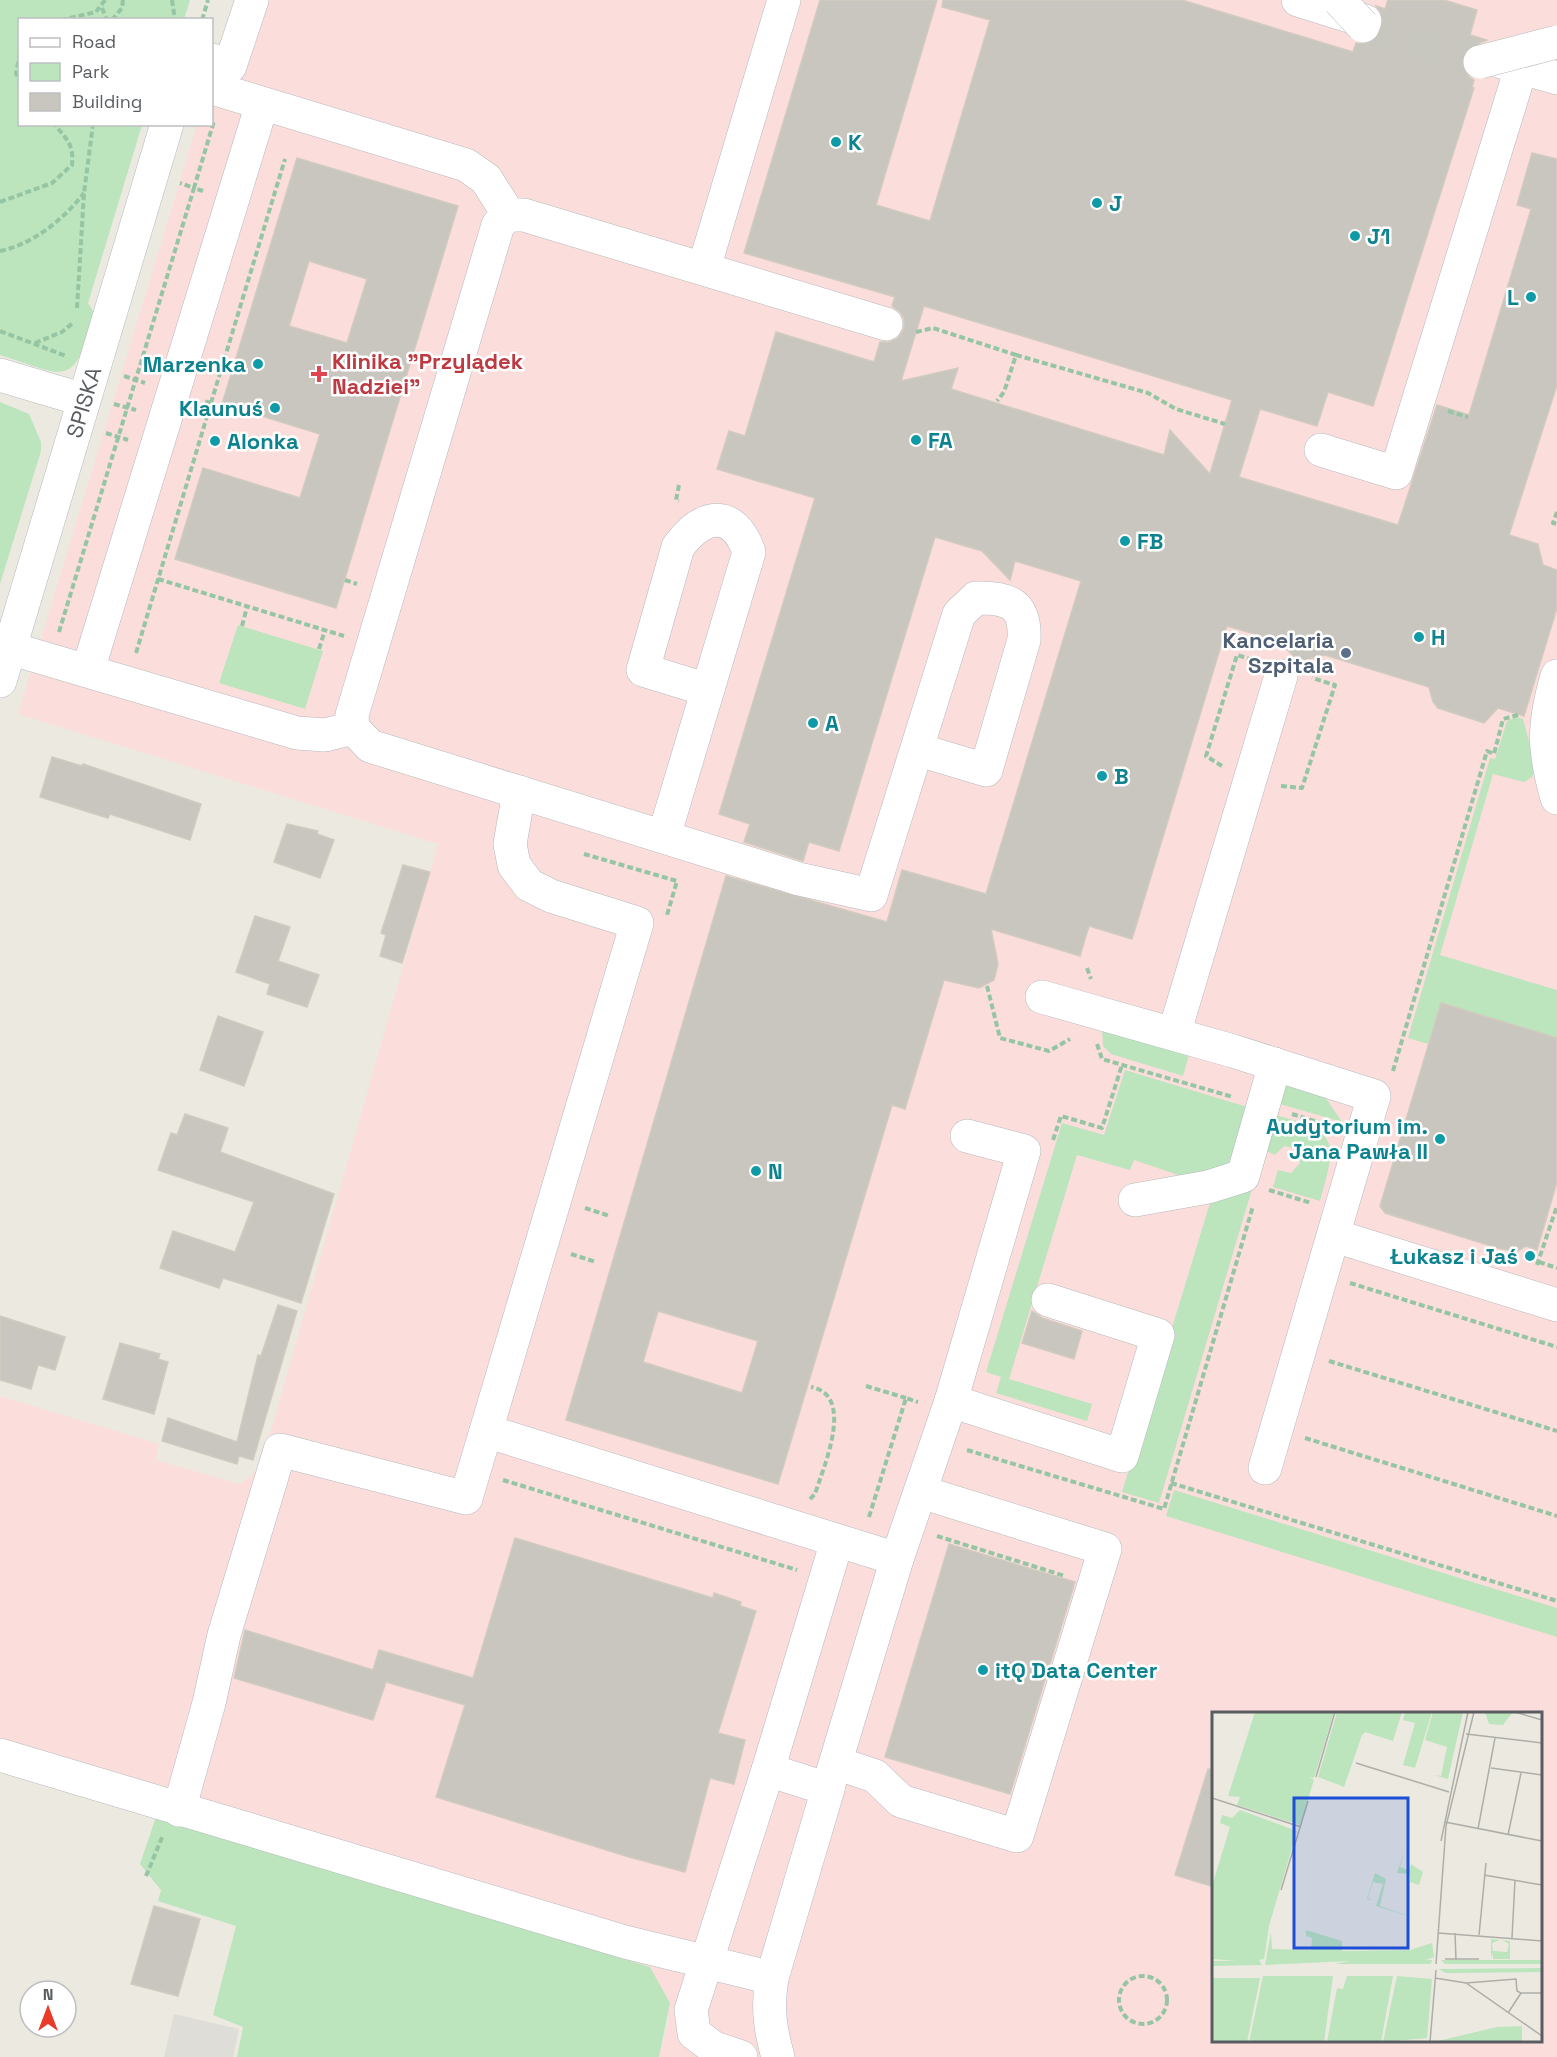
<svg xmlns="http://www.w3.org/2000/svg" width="1557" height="2057" font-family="'Space Grotesk',sans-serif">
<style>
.industrial{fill:#dfddd8}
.medical{fill:#fbdedb;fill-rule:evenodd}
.green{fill:#bce4bd}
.building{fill:#c9c6bf;stroke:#d1cbbf;stroke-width:1.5;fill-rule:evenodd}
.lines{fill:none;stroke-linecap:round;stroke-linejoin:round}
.minor-tunnel{stroke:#c7c7c0;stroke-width:33;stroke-dasharray:33 16;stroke-linecap:butt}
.minor-casing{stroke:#b6b8bd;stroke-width:34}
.path{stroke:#95c5a3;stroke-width:4;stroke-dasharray:6 3;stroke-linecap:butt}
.minor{stroke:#fff;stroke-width:33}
.minor-bridge-casing{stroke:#b6b8bd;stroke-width:34;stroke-linecap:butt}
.minor-bridge{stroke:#fff;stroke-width:33}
.culture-dot{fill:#0f9aa8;stroke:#fff;stroke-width:2}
.health-dot{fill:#e0444e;stroke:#fff;stroke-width:2}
.service-dot{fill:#5c6f8a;stroke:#fff;stroke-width:2}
.labels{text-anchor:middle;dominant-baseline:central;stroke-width:5;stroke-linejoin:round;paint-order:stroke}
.culture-label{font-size:22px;font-weight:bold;fill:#0d838f;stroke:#fff;text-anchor:start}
.health-label{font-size:22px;font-weight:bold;fill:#be3a42;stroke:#fff;text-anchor:start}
.street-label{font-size:22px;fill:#595d61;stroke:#fff}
.service-label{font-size:22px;font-weight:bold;fill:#4e5e75;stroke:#fff;text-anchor:end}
.inset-road{fill:none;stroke:#adaea9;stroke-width:1.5}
.view{fill:#1d4ed8;fill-opacity:0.15;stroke:#1d4ed8;stroke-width:3}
.inset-edge{fill:none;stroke:#595d61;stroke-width:3}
</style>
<rect width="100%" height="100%" fill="#eceae0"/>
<!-- industrial -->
<polygon class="industrial" points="174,2014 239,2029 233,2057 164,2057"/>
<!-- medical -->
<path class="medical" d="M 234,0 L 1557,0 L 1557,2057 L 659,2057 L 669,2018 L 650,1967 L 0,1770 L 0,1396 L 159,1444 L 156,1460 L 239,1484 L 260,1469 L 438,844 L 18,714 L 197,125 L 212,124 L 212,76 ZM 1214,1714 L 1540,1714 L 1540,2040 L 1214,2040 Z"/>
<!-- green -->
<g class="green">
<path d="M 0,0 L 190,0 L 184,19 L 20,20 L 20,124 L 142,125 L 88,303 L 95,314 C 72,389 69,377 0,355 Z"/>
<polygon points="0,402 29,414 41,442 41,451 0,584"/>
<polygon points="238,625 323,651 305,709 219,683"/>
<polygon points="1516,717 1523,719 1536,767 1532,777 1524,782 1493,774 1440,955 1557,990 1557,1038 1441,1003 1428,1044 1408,1038 1490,758 1495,759 1507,721"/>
<polygon points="1102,1028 1189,1055 1183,1076 1111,1054 1103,1046"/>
<polygon points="1125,1070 1254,1109 1235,1172 1205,1184 1134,1160 1130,1170 1077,1155 1009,1379 1092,1404 1087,1421 996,1393 1001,1377 986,1372 1062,1123 1104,1135"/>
<polygon points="1279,1081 1325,1097 1342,1122 1273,1102"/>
<path d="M 1270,1113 C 1336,1133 1339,1134 1320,1201 L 1273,1187 L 1278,1170 L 1291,1173 L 1300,1163 L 1298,1149 L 1284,1146 L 1275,1155 L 1262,1149 Z"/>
<polygon points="1252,1189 1159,1503 1122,1492 1213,1193"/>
<polygon points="1174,1490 1557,1608 1557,1637 1166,1516"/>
<polygon points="156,1817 650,1967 670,2003 659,2057 237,2057 243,2027 213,2015 236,1926 158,1901 161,1890 140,1864"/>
</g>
<!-- building -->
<g class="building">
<path d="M 820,0 L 937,0 L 876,205 L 930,221 L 990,20 L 942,7 L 943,0 L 1182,0 L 1353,52 L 1356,43 L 1367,44 L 1376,39 L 1383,27 L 1383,17 L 1376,6 L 1385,9 L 1388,0 L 1444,0 L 1477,10 L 1470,35 L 1487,40 L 1467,48 L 1462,56 L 1462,67 L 1466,75 L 1474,80 L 1472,87 L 1474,88 L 1373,406 L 1328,392 L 1317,426 L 1260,409 L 1239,477 L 1398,525 L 1437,405 L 1469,415 L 1531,209 L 1517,205 L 1532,153 L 1557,159 L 1557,385 L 1509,535 L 1538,544 L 1543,565 L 1557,570 L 1557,608 L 1524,716 L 1498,708 L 1484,723 L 1438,708 L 1433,702 L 1429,687 L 1325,655 L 1299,662 L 1279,641 L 1227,626 L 1132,939 L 1089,926 L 1080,956 L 991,929 L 998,964 L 994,980 L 979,988 L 944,980 L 905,1109 L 892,1105 L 778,1484 L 566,1420 L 726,876 L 887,922 L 902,870 L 986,894 L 1081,581 L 1015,561 L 1010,580 L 982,551 L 935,537 L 839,851 L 809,842 L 803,861 L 744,842 L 750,824 L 719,814 L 815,498 L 717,469 L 729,431 L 745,436 L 776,332 L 874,362 L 880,342 L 890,342 L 898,338 L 904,329 L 904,319 L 900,312 L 892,306 L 895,297 L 744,253 ZM 924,306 L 1232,400 L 1210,474 L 1170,430 L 1164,455 L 951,389 L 958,368 L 901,381 ZM 658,1311 L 758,1341 L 742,1393 L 643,1362 Z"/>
<path d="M 297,158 L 458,206 L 336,608 L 175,559 L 203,468 L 300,498 L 320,434 L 222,404 ZM 309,261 L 367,279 L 347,343 L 289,326 Z"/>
<polygon points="52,757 82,766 83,764 201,804 190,840 110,814 108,818 40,797"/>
<polygon points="287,824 318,831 317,834 334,840 320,878 274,862"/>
<polygon points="403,865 430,872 402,963 380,956 386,935 381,933"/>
<polygon points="255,916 290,927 278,961 319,975 307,1007 267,994 270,984 236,972"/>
<polygon points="1441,1003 1557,1038 1557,1182 1537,1250 1526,1246 1518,1251 1501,1249 1385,1213 1380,1206"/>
<polygon points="218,1016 263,1032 244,1086 200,1070"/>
<polygon points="185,1114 228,1128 220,1152 334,1194 301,1303 223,1278 219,1288 160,1268 173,1231 235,1252 254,1202 158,1170 171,1133 177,1135"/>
<polygon points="278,1305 297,1311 253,1460 239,1456 237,1464 162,1441 168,1418 237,1442 258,1355 261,1356"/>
<polygon points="1032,1311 1042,1318 1082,1331 1074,1359 1022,1343"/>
<polygon points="0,1316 65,1337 55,1370 38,1365 31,1389 0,1380"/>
<polygon points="120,1343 160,1354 158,1359 168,1362 154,1414 103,1399"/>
<polygon points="515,1538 713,1598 714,1593 741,1602 740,1606 756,1611 718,1733 745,1740 734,1784 710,1778 685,1872 629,1857 436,1797 465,1705 386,1682 373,1720 234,1678 245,1630 373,1670 379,1650 473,1678"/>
<polygon points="949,1544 1075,1582 1010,1794 885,1757"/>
<polygon points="1208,1769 1214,1770 1214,1887 1175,1875"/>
<polygon points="154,1906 200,1919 178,1996 131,1984"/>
</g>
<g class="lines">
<!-- minor-tunnel -->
<polyline class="minor-tunnel" points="1363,26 1480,62"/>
<defs>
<g id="minor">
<polyline points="1298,0 1365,21"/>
<polyline points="212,60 230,66 252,0"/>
<polyline points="1501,62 1557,78"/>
<polyline points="212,88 466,165 486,179 509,215"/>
<polyline points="704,268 784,0"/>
<path d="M 886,324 L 524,215 L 509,215 L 498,225 L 352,715 L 353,728 L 370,746 L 799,879 L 871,895 L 959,614 L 976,598 C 1009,597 1026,604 1024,640 L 986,770 L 919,750"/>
<polyline points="0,375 84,400"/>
<polyline points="1321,450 1396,473 1521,68"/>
<polyline points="9,648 297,733 325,735 353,728"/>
<polyline points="88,670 262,104"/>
<path d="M 1557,676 C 1543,725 1543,749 1557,798"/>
<path id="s1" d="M 0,681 L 167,124"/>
<path d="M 664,836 L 749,552 C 733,507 702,514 678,547 L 643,670 L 708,690"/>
<polyline points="1042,997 1233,1051 1374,1096 1265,1468"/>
<polyline points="1174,1034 1281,676"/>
<polyline points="1135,1200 1208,1187 1243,1176 1275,1064"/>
<polyline points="1335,1236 1557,1305"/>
<polyline points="951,1401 1122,1456 1158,1335 1048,1300"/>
<polyline points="486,1431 897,1559 951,1401 1024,1151 967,1136"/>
<polyline points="0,1755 625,1942 772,1978"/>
<polyline points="836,1763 875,1776 901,1801 1017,1836 1105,1549 921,1492"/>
<path d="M 768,1770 L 828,1789 L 772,1978 C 767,2007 770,2029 778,2057"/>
<polyline points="829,1784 897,1559"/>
<polyline points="179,1810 209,1703 224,1635 280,1450 466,1498 637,923 551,896 529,885 514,865 510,844 519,792"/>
<polyline points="741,2057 714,2048 694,2033 691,2010 768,1770 837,1541"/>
</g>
</defs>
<!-- minor casing -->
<use href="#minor" class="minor-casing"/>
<!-- path -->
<g class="path">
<polyline points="172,0 175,20"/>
<polyline points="102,8 107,20"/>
<polyline points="61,20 96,12 105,0"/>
<polyline points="112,20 122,8 123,0"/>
<polyline points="202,20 208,0"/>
<polyline points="20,53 16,73 20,82"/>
<polyline points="203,191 194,188 214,121"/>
<path d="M 0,202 L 52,183 L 72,165 C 74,145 67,139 54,124"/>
<path d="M 0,251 C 33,244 63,220 84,193"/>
<polyline points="77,308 84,193 93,124"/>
<polyline points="0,331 66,356"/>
<polyline points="916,332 933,328 1016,355 1004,392 997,401"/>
<polyline points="35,343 62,332 74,322"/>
<polyline points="1016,355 1148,393 1176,409 1225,424"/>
<polyline points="124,376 145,383"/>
<polyline points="211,403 285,159"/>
<polyline points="114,404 136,410"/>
<polyline points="1448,411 1468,417"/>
<polyline points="106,433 128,440"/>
<polyline points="679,485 676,500 679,501"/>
<polyline points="1557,512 1553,523 1557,524"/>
<polyline points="158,579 344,636"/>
<polyline points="345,580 357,584"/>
<polyline points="242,626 247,607"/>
<polyline points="59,632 194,188 180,183"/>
<polyline points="319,649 325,630"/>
<polyline points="136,653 211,403 204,401"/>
<polyline points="1222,766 1206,756 1237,655 1253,660"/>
<polyline points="1281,786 1302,788 1335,685 1312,678"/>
<polyline points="584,854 677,881 667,915"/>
<polyline points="1087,968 1091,979"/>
<polyline points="987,986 1000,1038 1049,1051 1070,1039"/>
<polyline points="1097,1044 1102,1059 1233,1097"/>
<polyline points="1393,1071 1487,751 1494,754 1503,719 1518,715"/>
<polyline points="1292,1114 1318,1122 1331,1131"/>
<polyline points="1053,1140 1061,1116 1102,1128 1122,1065"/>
<polyline points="1269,1190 1311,1203"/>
<polyline points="585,1208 610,1216"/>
<polyline points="571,1254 596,1262"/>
<polyline points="1539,1262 1557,1268"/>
<polyline points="1537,1265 1557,1206"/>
<polyline points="1350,1283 1557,1347"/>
<polyline points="1329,1361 1557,1431"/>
<polyline points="866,1386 906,1398"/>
<polyline points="1305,1438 1557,1516"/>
<polyline points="967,1450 1164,1509 1253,1206"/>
<polyline points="503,1480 797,1570"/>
<polyline points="1171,1483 1557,1601"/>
<path d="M 810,1499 L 815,1494 C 823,1468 856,1395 811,1387"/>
<polyline points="869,1517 906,1398 918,1402"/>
<polyline points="937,1536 1065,1576"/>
<polyline points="146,1876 163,1835"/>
<circle cx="1143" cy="2000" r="24"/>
</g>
<!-- minor -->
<use href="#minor" class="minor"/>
<defs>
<g id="minor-bridge">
<polyline points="1339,0 1363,26"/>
<polyline points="1480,62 1557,42"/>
</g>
</defs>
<!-- minor-bridge casing -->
<use href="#minor-bridge" class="minor-bridge-casing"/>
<!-- minor-bridge -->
<use href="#minor-bridge" class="minor-bridge"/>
</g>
<!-- markers -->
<g class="culture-dot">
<circle cx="836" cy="142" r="6"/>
<circle cx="1097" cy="203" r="6"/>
<circle cx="1355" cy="236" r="6"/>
<circle cx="1531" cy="297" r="6"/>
<circle cx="258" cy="364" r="6"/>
<circle cx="275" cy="408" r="6"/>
<circle cx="916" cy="440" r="6"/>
<circle cx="215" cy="441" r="6"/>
<circle cx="1125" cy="541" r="6"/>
<circle cx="1419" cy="637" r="6"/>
<circle cx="813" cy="723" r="6"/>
<circle cx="1102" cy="776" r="6"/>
<circle cx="1440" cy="1139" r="6"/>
<circle cx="756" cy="1171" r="6"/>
<circle cx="1530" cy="1256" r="6"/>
<circle cx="983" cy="1670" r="6"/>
</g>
<path class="health-dot" d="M316 365h6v6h6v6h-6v6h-6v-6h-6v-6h6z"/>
<circle class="service-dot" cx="1346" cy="653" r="6"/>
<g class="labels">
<!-- culture labels -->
<g class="culture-label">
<text x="848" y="142">K</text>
<text x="1109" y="203">J</text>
<text x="1367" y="236">J1</text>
<text x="1519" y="297" text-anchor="end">L</text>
<text x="246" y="364" text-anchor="end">Marzenka</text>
<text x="263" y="408" text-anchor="end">Klaunuś</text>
<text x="928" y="440">FA</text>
<text x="227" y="441">Alonka</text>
<text x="1137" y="541">FB</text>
<text x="1431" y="637">H</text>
<text x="825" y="723">A</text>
<text x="1114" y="776">B</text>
<text x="1428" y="1126" text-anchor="end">Audytorium im.<tspan x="1428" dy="25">Jana Pawła II</tspan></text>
<text x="768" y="1171">N</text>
<text x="1518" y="1256" text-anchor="end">Łukasz i Jaś</text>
<text x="995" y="1670">itQ Data Center</text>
</g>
<!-- health labels -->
<g class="health-label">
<text x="332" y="361">Klinika "Przylądek<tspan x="332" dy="25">Nadziei"</tspan></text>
</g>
<!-- street labels -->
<g class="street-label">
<text stroke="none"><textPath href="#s1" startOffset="291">SPISKA</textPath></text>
</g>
<!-- service labels -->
<g class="service-label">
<text x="1334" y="640">Kancelaria<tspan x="1334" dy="25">Szpitala</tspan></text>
</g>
</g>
<!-- overview -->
<g transform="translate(1212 1712)">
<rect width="330" height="330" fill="#eceae0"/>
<path d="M 43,0 L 122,0 L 102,66 L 97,65 L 102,68 L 88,113 L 25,93 L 28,85 L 16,84 ZM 125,0 L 190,0 L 181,29 L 153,20 L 150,23 L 132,75 L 106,65 ZM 193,0 L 220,0 L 203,56 L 191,53 L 203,11 L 191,8 ZM 221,0 L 251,0 L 236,67 L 222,63 L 229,64 L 235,35 L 213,28 ZM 273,0 L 299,0 L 300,1 L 291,13 L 277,12 ZM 28,98 L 85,119 L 57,214 L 52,247 L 47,248 L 50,253 L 0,254 L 0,249 L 24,249 L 0,247 L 0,174 L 18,115 L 8,111 L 10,103 L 20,106 ZM 193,138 L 188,155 L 197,158 L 199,152 L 211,160 L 207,173 L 198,170 L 198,162 L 185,161 ZM 163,161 L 174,167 L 168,194 L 205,207 L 164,194 L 171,172 L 161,170 L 156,186 L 162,189 L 155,187 ZM 94,218 L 130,229 L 130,239 L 198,238 L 220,231 L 222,245 L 214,248 L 220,248 L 219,252 L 123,252 L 137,249 L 53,253 L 59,220 L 60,237 L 99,238 L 100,226 L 94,224 ZM 279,227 L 288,228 L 280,231 L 281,239 L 295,240 L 297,232 L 290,228 L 298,229 L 298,247 L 281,247 L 281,241 L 279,246 ZM 229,248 L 330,248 L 330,252 L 233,252 ZM 330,256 L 330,260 L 234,261 L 226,257 ZM 51,264 L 121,264 L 112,330 L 37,330 ZM 135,264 L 181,264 L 169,330 L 115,330 L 125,276 L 131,277 ZM 185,264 L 220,267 L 215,326 L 171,330 ZM 0,266 L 48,266 L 35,330 L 0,330 ZM 310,314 L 310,330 L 222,330 L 285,315 Z" fill="#bce4bd"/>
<path class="inset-road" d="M 303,0 L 330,8M 254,22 L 330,31M 144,51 L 237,80M 279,56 L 330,63M 104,65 L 123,0M 0,86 L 89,115M 233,110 L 330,129M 266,117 L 283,26M 296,123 L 309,61M 229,129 L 256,0M 272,163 L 330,173M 69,178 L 96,89M 226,221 L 330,229M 243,221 L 244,248M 267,223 L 274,151M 300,226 L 303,168M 233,247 L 267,247M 224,252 L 234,114 L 262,0M 223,266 L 254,271 L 330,324M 254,271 L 304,267 L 305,279 L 309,281M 296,301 L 309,281 L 330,281M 218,330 L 224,258"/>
<path class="view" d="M 82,86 L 196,86 L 196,236 L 82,236 Z"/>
<rect width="330" height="330" class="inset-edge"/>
</g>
<!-- legend -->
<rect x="18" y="18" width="195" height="108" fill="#ffffff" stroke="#bdbec0" stroke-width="1.5"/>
<rect x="30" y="38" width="30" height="9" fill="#ffffff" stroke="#bdbec0" stroke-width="1.5"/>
<text x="72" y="48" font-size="18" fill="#595d61">Road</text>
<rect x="30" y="63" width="30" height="18" fill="#bce4bd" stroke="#bdbec0" stroke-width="1.5"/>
<text x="72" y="78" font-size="18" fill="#595d61">Park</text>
<rect x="30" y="93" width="30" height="18" fill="#c9c6bf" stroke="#bdbec0" stroke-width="1.5"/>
<text x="72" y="108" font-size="18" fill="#595d61">Building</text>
<!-- north arrow -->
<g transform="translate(48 2009)"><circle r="28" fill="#ffffff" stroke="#bdbec0" stroke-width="1.5"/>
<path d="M0-4.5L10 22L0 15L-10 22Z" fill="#e93b2a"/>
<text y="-9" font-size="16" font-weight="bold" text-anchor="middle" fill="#595d61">N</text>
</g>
</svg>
